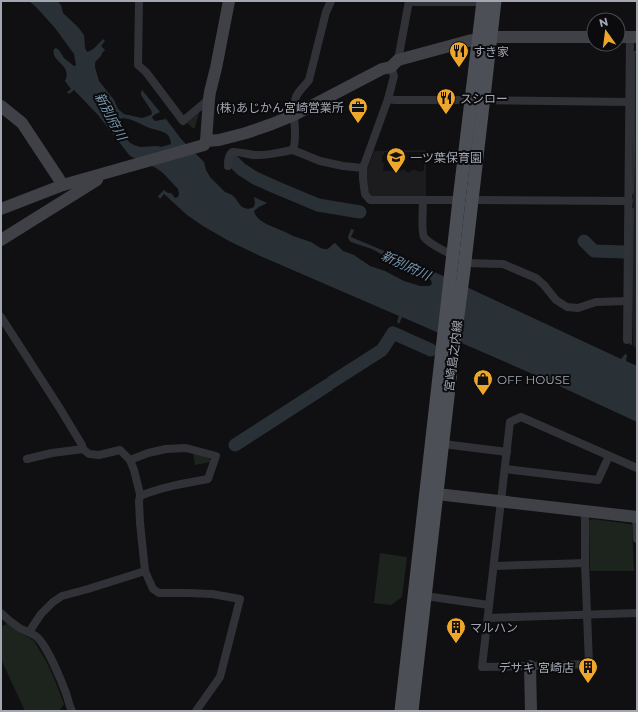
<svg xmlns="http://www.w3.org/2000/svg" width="638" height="712" font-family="Montserrat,'Noto Sans JP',sans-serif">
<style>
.built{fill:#1c1c1f;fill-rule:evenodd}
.green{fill:#1d241d}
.water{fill:#293137;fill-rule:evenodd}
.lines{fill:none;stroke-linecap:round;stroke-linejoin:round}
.stream{stroke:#293137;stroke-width:2}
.river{stroke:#293137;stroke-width:13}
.street{stroke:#313237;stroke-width:8}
.secondary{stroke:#3f4147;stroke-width:12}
.primary{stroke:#4d4f56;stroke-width:13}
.labels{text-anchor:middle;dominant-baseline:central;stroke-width:4;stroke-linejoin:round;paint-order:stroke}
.poi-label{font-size:12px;fill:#a2a7b2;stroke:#0b0b0d;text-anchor:start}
.street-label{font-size:12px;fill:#a2a7b2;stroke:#0b0b0d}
.water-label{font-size:13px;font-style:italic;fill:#7896ae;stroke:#0b0b0d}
</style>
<rect width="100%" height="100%" fill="#101012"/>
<!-- built -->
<g class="built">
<polygon points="635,53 637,53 637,348 633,346 632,252"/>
<path d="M 426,150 L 426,196 L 375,197 L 370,195 L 368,189 L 366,172 L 374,151 ZM 384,152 L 424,152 L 424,170 L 420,172 L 415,170 L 411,170 L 411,172 L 406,172 L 405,170 L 402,169 L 402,171 L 383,171 L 384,163 L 382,163 L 382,155 L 384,155 Z"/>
</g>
<!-- green -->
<g class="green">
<polygon points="199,113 195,127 194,129 187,123"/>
<polygon points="193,452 209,458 210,462 195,465"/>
<polygon points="592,519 630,524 632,525 634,571 590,571 589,521"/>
<polygon points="380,553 407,557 402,597 391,605 374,603"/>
<polygon points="7,624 34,641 46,661 54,678 64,704 59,711 25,711 1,659 1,627"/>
</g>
<!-- water -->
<path class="water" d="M 29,1 L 57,1 L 61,5 L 63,13 L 78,27 L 84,35 L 85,48 L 87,52 C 93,51 98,44 103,39 L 105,41 L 101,46 L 105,50 L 102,53 L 101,56 L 96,61 L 95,63 L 95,67 L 99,81 L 114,100 L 118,109 L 124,114 L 142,118 L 151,115 L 152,113 L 151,110 L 141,95 L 141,93 L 142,90 L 160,112 L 154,115 L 152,117 L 153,119 L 155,121 L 166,119 L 182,140 L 204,162 L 206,170 L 210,177 L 225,192 L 232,195 L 236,199 L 240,205 L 242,207 L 248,209 L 254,207 L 255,203 L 254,197 L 267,203 L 259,207 L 254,211 C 257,223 275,227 285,232 C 288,233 292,236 296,237 C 301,239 306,240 311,242 C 315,244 320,249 325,249 C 329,250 331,245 335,243 L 343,251 L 354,255 L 370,266 L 385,271 L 404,281 L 420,286 L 429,286 L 432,284 L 431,280 L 424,275 L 406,268 L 372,249 L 351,242 L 349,240 L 348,237 L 351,229 L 354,230 L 351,237 L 441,275 L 621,359 L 625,354 L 627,355 L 626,361 L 637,366 L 637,422 L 542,378 L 539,383 L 537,382 L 539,377 L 535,375 L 402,317 L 399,324 L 397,322 L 399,316 L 258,255 L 229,241 L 203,226 L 187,215 L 164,194 L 160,199 L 158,196 L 164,190 L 168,193 L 171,193 L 175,198 L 178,197 L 179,194 L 178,189 L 163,173 L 156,168 L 130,156 L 98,115 L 74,90 L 69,94 L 67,92 L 71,89 L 65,81 C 73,64 50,62 54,49 L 56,48 L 59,50 L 64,58 L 74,66 L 76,65 L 74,54 L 55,28 L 37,8 ZM 123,118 C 132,119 139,123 147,127 C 154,130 162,130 168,135 C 170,138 171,141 171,144 L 161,147 L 158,146 L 140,147 L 134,145 L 129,142 L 123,132 L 120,122 L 120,119 Z"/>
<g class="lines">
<!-- stream -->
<g class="stream">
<polyline points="633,193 634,150 634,52 637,52"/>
<polyline points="631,344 633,209"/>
</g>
<!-- river -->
<g class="river">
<polyline points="234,162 241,169 255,178 275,187 318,205 360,212"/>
<polyline points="584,241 594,251 624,252"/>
<polyline points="332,382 382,350 393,333 431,350"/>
<polyline points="235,445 328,385"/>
</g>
<!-- street -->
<g class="street">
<polyline points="139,1 138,65 146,72 183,121 209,99"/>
<path d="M 331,1 L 326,12 L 309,80 C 305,86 299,90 296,97 C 290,112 299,133 293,150 L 320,161 L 343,166 L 363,168"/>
<polyline points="409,2 483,2"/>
<polyline points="398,60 409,1"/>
<polyline points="391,67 394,76 388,99 363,168 363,179 365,194 370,200 459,200"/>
<polyline points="388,99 395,100 471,100 630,102"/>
<path d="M 228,166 C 228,161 228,155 233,152 C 237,151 250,155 255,155 C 268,156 280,152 293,150"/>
<path d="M 423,200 C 423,208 421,231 424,237 C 428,243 446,252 453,255"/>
<polyline points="472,200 629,201"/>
<polyline points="465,263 503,264 536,278 544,285 556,300 567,307 578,308 596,302 627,301"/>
<polyline points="1,317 59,407 82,445 83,449 89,454 99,455 120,450 130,460 134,470 140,494 140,496 139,501 140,523 145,571 153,589 159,593 188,593 212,594 240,599 220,677 196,711"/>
<polyline points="627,340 630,37"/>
<polyline points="443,444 507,452"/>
<polyline points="27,459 52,453 83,449"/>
<path d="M 130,460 L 148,453 L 166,449 L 186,448 L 216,456 L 208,479 C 185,483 162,487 140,496"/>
<polyline points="505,469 598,480 609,456"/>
<polyline points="585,511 585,563 589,664 530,666 482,667 510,422 521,417 637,468"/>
<polyline points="636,517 637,539"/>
<polyline points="494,566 585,563"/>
<polyline points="425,596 489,605"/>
<path d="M 1,613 C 6,618 12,623 18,627 C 24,631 32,633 37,637 C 47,646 61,680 66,693 C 68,699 69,705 72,711"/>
<polyline points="488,618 637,613"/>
<polyline points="29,632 41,614 53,602 62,596 88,589 145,571"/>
</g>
<!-- secondary -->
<g class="secondary">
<polyline points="618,37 637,37"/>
<polyline points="1,106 22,123 63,185"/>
<polyline points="206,141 209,99 210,92 216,68 229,1"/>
<polyline points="1,209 63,185 204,145 206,141 219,140 246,133 272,124 294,115 382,69 391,67 398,60 468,41 491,37 594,37"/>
<polyline points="1,240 97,180"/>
<polyline points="437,494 637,517"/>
<polyline points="530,666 531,711"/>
</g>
<!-- primary -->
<g class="primary">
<polyline points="401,711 459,200 483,1"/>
<polyline points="412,711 453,353 464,270 495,1"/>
</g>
</g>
<!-- icons -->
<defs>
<symbol id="restaurant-pin" viewBox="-11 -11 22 30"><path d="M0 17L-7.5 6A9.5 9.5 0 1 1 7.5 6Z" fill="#efa72b" stroke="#0b0b0d"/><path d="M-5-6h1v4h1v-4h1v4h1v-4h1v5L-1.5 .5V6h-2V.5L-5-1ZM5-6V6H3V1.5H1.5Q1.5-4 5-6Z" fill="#111"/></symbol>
<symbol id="office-pin" viewBox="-11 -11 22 30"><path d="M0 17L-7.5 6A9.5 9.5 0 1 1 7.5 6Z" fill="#efa72b" stroke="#0b0b0d"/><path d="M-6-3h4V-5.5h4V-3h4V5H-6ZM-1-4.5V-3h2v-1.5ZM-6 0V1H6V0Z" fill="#111"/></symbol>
<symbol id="school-pin" viewBox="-11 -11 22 30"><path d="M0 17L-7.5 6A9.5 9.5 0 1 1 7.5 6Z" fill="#efa72b" stroke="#0b0b0d"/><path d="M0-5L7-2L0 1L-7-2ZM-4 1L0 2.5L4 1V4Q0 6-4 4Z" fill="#111"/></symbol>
<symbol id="shop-pin" viewBox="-11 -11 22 30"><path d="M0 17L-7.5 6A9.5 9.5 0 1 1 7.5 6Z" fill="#efa72b" stroke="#0b0b0d"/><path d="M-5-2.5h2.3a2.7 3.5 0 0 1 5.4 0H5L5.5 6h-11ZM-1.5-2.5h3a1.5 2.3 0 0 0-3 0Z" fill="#111"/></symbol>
<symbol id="building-pin" viewBox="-11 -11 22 30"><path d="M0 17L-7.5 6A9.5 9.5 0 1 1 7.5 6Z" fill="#efa72b" stroke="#0b0b0d"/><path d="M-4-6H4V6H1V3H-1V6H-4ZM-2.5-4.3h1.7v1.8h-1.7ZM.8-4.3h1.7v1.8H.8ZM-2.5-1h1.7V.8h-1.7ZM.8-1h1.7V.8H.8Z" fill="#111"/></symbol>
</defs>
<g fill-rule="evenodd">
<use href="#restaurant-pin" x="448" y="40" width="22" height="30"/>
<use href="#restaurant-pin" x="435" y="87" width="22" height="30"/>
<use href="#office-pin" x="347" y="96" width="22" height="30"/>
<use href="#school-pin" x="385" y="146" width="22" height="30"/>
<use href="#shop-pin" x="472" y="368" width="22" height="30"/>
<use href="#building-pin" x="445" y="616" width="22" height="30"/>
<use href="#building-pin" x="577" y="656" width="22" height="30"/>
</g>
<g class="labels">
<!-- poi labels -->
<g class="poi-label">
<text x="473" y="51">すき家</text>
<text x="460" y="98">スシロー</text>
<text x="344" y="107" text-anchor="end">(株)あじかん宮崎営業所</text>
<text x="410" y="157">一ツ葉保育園</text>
<text x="497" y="379">OFF HOUSE</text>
<text x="470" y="627">マルハン</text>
<text x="574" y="667" text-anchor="end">デサキ 宮崎店</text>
</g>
<!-- street labels -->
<g class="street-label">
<text transform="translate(453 356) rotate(-83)">宮崎島之内線</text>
</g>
<!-- water labels -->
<g class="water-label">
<text transform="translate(111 116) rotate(62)">新別府川</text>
<text transform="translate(406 265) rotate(25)">新別府川</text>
</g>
</g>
<!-- border -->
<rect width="638" height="712" fill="none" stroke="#a2a7b2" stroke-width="4"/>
<!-- north arrow -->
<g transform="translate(606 32) rotate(346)"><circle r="19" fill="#0b0b0d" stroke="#47494f"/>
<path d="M0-3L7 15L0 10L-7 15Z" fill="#efa72b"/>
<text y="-6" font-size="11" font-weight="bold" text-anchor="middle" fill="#a2a7b2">N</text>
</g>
</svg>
